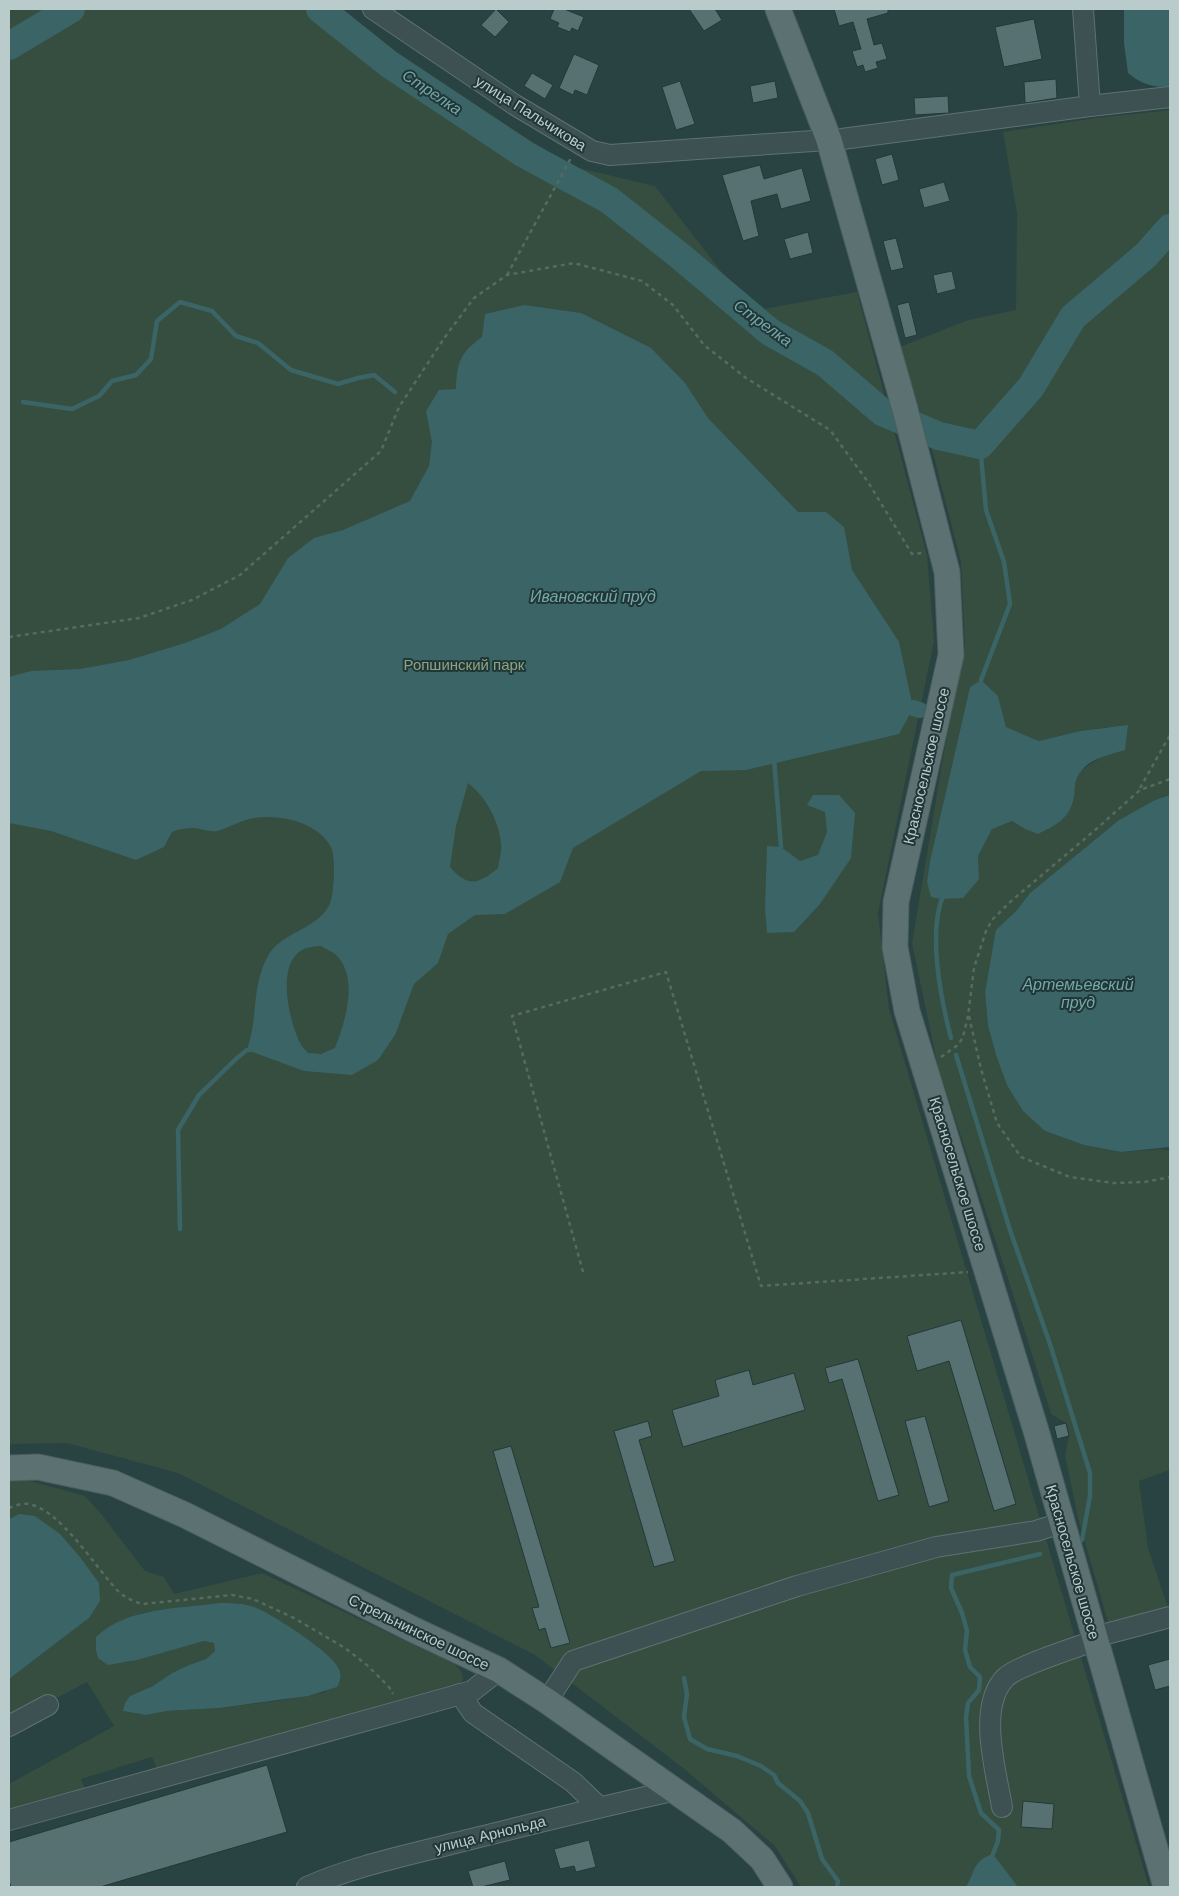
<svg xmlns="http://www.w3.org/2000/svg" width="1179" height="1896" font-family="Helvetica,sans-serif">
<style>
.green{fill:#354e40;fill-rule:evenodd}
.water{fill:#3b6466;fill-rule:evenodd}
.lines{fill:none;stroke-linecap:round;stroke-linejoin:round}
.stream{stroke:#3b6466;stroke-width:4.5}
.canal{stroke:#3b6466;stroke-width:16}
.river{stroke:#3b6466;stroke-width:28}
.building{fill:#577172;stroke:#233939}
.minor-casing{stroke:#5e7272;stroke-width:22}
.major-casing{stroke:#495e5e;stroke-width:27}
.path{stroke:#556b61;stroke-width:2.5;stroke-dasharray:4 4;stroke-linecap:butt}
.minor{stroke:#3d5152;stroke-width:20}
.major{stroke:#5b7172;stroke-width:25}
.labels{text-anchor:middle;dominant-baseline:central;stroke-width:4;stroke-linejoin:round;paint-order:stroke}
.street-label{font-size:15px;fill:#bacbcc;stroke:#213737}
.park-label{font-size:15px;fill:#8ca580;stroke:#213737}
.water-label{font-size:16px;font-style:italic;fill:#75a7a9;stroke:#213737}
</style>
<rect width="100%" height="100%" fill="#294242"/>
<!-- green -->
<g class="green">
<polygon points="9,9 328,9 570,166 655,186 752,311 857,292 927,555 934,641 878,913 889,1009 1149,1887 801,1887 775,1846 683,1768 535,1655 178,1473 67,1443 9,1444"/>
<path d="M 1170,110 L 1170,795 L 1155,800 L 1119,820 L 1030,893 L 1016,911 L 997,930 L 985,992 L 988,1026 L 996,1055 L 1045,1131 L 1084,1145 L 1121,1152 L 1162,1149 L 1170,1151 L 1170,1470 L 1139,1481 L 1148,1548 L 1170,1614 L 1111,1632 L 1078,1518 L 1065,1455 L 1069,1436 L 1066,1423 L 1051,1414 L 1003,1263 L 938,1067 L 912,943 L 944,752 L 965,645 L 961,562 L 933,453 L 900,347 L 968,320 L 1016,310 L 1017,213 L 1003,132 L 1096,118 ZM 970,687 L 998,696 L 1006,727 L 1039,741 L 1080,731 L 1109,727 L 1098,760 C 1077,771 1074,777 1073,801 L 1025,829 L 1012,821 L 992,828 L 978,856 L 927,882 L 930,861 Z"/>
<path d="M 23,1479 L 85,1496 L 102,1515 L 145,1571 L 164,1577 L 174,1594 L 262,1573 L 454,1664 L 462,1672 L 463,1680 L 458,1686 L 158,1771 L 152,1757 L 81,1779 L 85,1790 L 9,1812 L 9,1784 L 114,1726 L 87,1682 L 9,1723 L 9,1679 L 89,1618 L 19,1514 L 9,1519 L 9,1480 ZM 219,1603 L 237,1603 L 273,1617 L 317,1646 L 326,1692 L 277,1701 L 220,1708 L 167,1711 L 146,1715 L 123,1711 L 130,1696 L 153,1686 L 172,1673 L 189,1665 L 206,1659 L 215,1651 L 214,1643 L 204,1641 L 123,1663 L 141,1613 Z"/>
</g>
<!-- water -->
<g class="water">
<path d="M 1124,9 L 1170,9 L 1170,86 C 1154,89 1140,83 1128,73 L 1124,43 Z"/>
<path d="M 524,305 L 581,313 L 651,348 L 685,383 L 708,418 L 798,512 L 826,512 L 844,527 L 852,570 L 899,642 L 913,708 L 899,734 L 746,770 L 701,771 L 573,848 L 560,882 L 505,914 L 475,915 L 448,934 L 438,963 L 414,984 L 395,1035 L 378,1060 L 352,1075 L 304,1071 L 247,1050 C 249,1042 252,1033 253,1024 C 256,1000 256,976 269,954 C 283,931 323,928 331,900 C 334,888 336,858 331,847 C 317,821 276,813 249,819 C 238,822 228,828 217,831 C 210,832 202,829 194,828 C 186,828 179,829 172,832 L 164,847 L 136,860 L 51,831 L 9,823 L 9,677 L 31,671 L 80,669 L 129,660 L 185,643 L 221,629 L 260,604 L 288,558 L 314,538 L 343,530 L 410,501 L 429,466 L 432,442 L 426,411 L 439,390 L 456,389 C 457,362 460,353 482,337 L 485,314 ZM 468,783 C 486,797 499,821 501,844 C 502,851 499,860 498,868 C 479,884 468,888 450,867 L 456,826 ZM 321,946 C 325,949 331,951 335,954 C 360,977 345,1022 335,1048 L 321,1054 L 308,1053 C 305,1049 301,1046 299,1041 C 289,1019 276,965 302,950 C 308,947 314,946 321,946 Z"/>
<path d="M 981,680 L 998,696 L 1006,727 L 1039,741 L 1080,731 L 1128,725 L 1125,750 C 1112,754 1092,758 1083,769 C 1071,783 1077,787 1073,801 C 1068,820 1054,826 1038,834 L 1025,829 L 1012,821 L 992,829 L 978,856 L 979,879 L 963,898 L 941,899 L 931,897 L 927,882 L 930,861 L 970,687 Z"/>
<polygon points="813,795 839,795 855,813 851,858 820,904 794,932 767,933 765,907 767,846 781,847 800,861 818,855 827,832 825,812 807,805"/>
<polygon points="1170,795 1170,1147 1121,1152 1084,1145 1045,1131 1023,1111 1007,1085 996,1055 988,1026 985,992 996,930 1016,911 1030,893 1119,820 1155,800"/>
<polygon points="19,1514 35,1516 60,1534 80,1557 99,1583 100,1601 89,1618 9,1679 9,1519"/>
<path d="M 219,1603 C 231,1603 243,1603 254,1607 C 271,1613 333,1653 339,1669 C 342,1676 340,1681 337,1687 L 308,1696 L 220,1708 L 167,1711 L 146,1715 L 123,1711 L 125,1703 L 130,1696 L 153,1686 L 172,1673 L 189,1665 L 206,1659 L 215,1651 L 214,1643 L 204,1641 L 137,1660 L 108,1665 L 98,1658 L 96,1650 L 96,1637 C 127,1607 178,1609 219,1603 Z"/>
<path d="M 993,1854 L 1018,1887 L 966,1887 C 976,1871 972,1861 993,1854 Z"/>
</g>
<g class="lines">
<!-- stream -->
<g class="stream">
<polyline points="23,402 72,409 99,396 112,381 136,375 151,359 157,321 180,302 212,311 236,336 258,343 291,370 338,384 358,378 374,375 395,392"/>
<polyline points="980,445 986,510 1004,562 1010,604 981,680"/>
<polyline points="774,759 781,847"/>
<path d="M 944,894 C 927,930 941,1000 951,1038"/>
<polyline points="956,1055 1010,1230 1050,1344 1090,1473 1090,1496 1082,1540"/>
<polyline points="180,1229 178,1130 199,1095 237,1058 247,1050 250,1050"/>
<polyline points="684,1678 687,1694 684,1717 690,1739 707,1749 737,1756 761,1766 774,1775 778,1783 800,1801 808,1813 822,1859 838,1881 837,1887"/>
<polyline points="993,1854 998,1841 999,1830 981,1813 969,1776 966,1717 968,1703 979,1690 980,1677 970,1667 965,1650 967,1631 962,1613 951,1588 952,1575 1040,1554"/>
</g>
<!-- canal -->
<polyline class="canal" points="913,708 920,710"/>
<!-- river -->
<g class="river">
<polyline points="320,9 389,64 524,154 609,200 680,256 770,332 825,363 882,412 939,436 980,445 1031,387 1073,317 1146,255 1170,228"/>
<polyline points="9,46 71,9"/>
</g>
</g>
<!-- building -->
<g class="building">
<polygon points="496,9 509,22 495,37 481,25"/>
<polygon points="554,9 564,9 584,17 578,31 572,28 570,32 557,27 559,23 550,19"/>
<polygon points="689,9 715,9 722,20 704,31"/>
<polygon points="834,9 888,9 888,13 867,19 874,45 882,43 887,59 876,62 878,68 865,72 863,65 857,67 852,51 861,49 853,22 839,26"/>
<polygon points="1034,19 1042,59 1004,67 995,27"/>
<polygon points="574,54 599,65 587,95 575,90 573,95 559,88"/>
<polygon points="532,73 553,85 545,99 524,86"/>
<polygon points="1056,79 1057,98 1025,103 1024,82"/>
<polygon points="680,81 695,124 676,130 662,87"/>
<polygon points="775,81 778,98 753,103 750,86"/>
<polygon points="948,96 949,113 915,115 914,98"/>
<polygon points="892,154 899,180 882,185 875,159"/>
<polygon points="760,165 764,179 802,168 811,201 781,209 777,194 751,201 759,236 743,241 722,175"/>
<polygon points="944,182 950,201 924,208 919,189"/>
<polygon points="808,232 813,253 790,259 784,239"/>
<polygon points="896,238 904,268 891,271 883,241"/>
<polygon points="952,271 956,289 937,294 933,275"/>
<polygon points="909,302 917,335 905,338 897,305"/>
<polygon points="961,1320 1016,1504 994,1511 949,1361 917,1371 907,1336"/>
<polygon points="858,1359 899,1495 878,1501 842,1379 829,1383 825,1368"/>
<polygon points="749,1370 753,1385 794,1373 805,1410 683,1447 672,1410 719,1396 715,1380"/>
<polygon points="925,1416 949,1501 929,1507 905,1421"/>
<polygon points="648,1421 652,1436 639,1440 675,1561 654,1567 614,1431"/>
<polygon points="1066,1423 1069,1436 1057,1439 1054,1426"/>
<polygon points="511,1446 570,1643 551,1648 545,1628 539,1630 532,1608 539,1607 493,1451"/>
<polygon points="1170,1659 1170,1686 1155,1690 1148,1665"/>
<polygon points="267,1765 287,1832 100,1887 11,1887 9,1881 9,1842"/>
<polygon points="1023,1801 1054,1804 1052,1829 1021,1827"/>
<polygon points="589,1840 596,1867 576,1872 574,1866 560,1869 554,1849"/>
<polygon points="505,1861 510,1880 481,1887 473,1887 468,1871"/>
</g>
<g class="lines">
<defs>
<g id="minor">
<polyline points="373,9 515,105 592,151 610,155 842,139 1090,106 1170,97"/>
<polyline points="1083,9 1090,106"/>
<polyline points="460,1694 473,1713 573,1782 599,1807"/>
<polyline points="547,1701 573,1661 797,1586 936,1547 1036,1531 1061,1523"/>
<polyline points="9,1726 48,1705"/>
<path d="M 1002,1807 C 996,1771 977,1707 1005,1678 C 1016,1666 1078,1647 1096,1640 L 1106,1634 L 1170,1617"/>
<polyline points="9,1820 472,1691 499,1670"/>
<path d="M 307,1887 C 354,1866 405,1856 455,1843 C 529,1825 602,1806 677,1790"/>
</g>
<g id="major">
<polyline points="778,9 829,140 905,409 947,572 951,655 896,902 895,947 907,1011 1037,1434 1166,1887"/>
<polyline points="9,1468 38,1467 113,1483 185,1515 412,1629 499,1670 547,1701 732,1831 762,1859 780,1887"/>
</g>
</defs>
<!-- minor casing -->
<use href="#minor" class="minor-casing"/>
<!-- major casing -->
<use href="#major" class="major-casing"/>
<!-- path -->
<g class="path">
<polyline points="507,275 571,158"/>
<polyline points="9,637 139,618 192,600 240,575 381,451 399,407 445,337 474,298 507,275 574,263 642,281 673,305 704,345 746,378 830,430 868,482 912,554 922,553"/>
<polyline points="1140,788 1170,735"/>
<polyline points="969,1016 981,1069 997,1123 1021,1157 1070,1177 1113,1183 1144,1182 1170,1177"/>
<polyline points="941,1057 958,1045 963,1037 968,1016 974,968 986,931 992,920 1010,902 1094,831 1140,790 1170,779"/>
<polyline points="583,1272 512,1016 666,972 761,1286 968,1272"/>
<path d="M 9,1508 C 14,1506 21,1503 28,1504 C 61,1509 96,1569 119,1592 C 126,1598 134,1602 143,1604 L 232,1595 L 253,1599 L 294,1618 L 345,1648 L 368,1666 L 389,1687 L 393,1694"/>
</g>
<!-- minor -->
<use href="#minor" class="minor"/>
<!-- major -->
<use href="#major" class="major"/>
</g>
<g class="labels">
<!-- street labels -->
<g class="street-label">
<text transform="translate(531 113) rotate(32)">улица Пальчикова</text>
<text transform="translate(926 766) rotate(-77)">Красносельское шоссе</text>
<text transform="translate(958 1174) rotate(73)">Красносельское шоссе</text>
<text transform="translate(1073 1562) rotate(74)">Красносельское шоссе</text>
<text transform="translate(419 1632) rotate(26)">Стрельнинское шоссе</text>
<text transform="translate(490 1834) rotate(-14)">улица Арнольда</text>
</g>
<!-- park labels -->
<g class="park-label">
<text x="464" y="664">Ропшинский парк</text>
</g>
<!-- water labels -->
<g class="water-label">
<text transform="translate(432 92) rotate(34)">Стрелка</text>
<text transform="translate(763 323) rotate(36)">Стрелка</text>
<text x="593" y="596">Ивановский пруд</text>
<text x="1078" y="984">Артемьевский<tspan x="1078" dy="18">пруд</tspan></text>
</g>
</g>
<!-- border -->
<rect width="1179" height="1896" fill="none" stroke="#bacbcc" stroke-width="20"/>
</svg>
